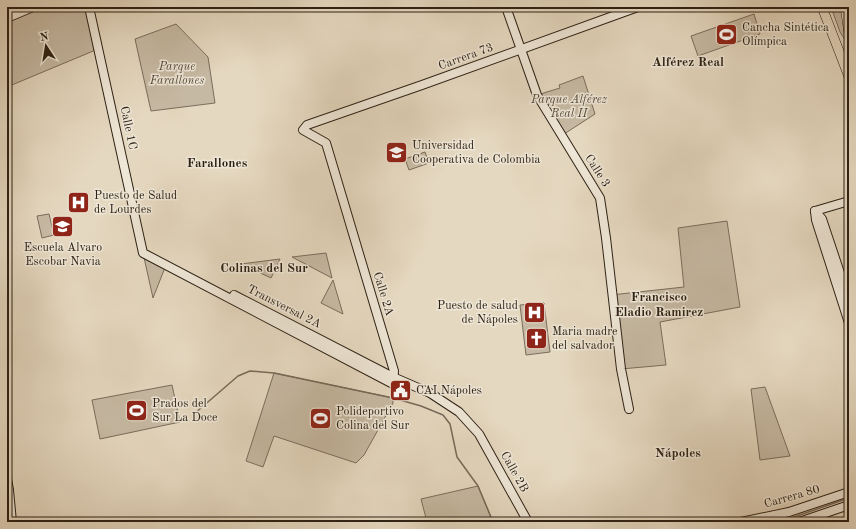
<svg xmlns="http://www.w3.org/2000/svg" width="856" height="529" font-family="'Old Standard TT',serif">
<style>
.green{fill:#c6b9a3;stroke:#7a6d5c}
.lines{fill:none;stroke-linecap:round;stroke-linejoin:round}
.stream{stroke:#766a58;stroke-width:1.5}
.secondary-casing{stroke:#2d2114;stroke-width:10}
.primary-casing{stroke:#2d2114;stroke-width:10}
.secondary{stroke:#eee6d6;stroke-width:8}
.primary{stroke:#e5d8c0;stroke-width:9}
.labels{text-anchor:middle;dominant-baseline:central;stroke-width:3;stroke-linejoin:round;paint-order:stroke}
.poi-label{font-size:12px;fill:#2d2114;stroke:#eee6d6;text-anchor:start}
.street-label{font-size:12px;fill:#2d2114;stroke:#eee6d6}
.park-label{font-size:12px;font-style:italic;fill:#534738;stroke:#eee6d6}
.neighbourhood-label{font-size:13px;font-weight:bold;fill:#2d2114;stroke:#eee6d6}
</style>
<rect width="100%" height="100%" fill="#e5d8c0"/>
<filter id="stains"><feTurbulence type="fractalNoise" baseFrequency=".005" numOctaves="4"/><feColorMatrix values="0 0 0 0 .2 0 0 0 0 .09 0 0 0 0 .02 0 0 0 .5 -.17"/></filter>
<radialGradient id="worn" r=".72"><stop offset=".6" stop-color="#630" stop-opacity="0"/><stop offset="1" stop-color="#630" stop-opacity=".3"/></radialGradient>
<!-- green -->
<g class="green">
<polygon points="33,7 89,7 98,49 7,87 7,18"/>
<polygon points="831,7 849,7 849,46 840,32"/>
<polygon points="754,14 760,34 698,56 691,36"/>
<polygon points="176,24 208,57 215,103 151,111 135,39"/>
<polygon points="583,76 595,114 561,136 537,95 560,88 559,85"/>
<polygon points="425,152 429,163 409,170 405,159"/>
<polygon points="49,214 54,235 42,238 37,216"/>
<polygon points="727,221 740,307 660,322 666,365 621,369 611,295 684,287 678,228"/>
<polygon points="143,253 166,265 153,298"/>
<polygon points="326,253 332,278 292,257"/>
<polygon points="280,259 271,278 241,264"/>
<polygon points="333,280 343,314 321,303"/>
<polygon points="544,303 550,352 526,355 520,305"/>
<polygon points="274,373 393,398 393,403 364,455 356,463 274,436 263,467 246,461"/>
<polygon points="172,385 180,422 100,439 92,400"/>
<polygon points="765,387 790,456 760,460 751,389"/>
<polygon points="478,486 493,522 427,522 421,499"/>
</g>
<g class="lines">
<!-- stream -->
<g class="stream">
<polyline points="194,414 238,376 250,371 274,373 393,398 421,406 443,415 450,424 457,457 478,486 493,522"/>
<polyline points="773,522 791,518 849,498"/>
</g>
<defs>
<g id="secondary">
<polyline points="89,7 143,253 393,384 394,371 326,143 303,130 307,125 422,85 638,7"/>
<polyline points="506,7 537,95 600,198 606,238 621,369 629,409"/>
<polyline points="7,10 14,7"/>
<polyline points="7,18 33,7"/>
<polyline points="815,211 816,220 849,323"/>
<polyline points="815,211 822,219 849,300"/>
<polyline points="815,211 849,201"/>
<polyline points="234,295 393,377 430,393 459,412 479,434 528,522"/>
<polyline points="7,479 9,490 12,522"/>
<polyline points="741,522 789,512 849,492"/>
<polyline points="799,522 849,505"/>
</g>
<g id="primary">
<polyline points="822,7 849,77"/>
<polyline points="845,7 849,33"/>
</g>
</defs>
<!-- secondary casing -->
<use href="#secondary" class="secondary-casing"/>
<!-- primary casing -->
<use href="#primary" class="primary-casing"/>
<!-- secondary -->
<use href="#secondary" class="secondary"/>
<!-- primary -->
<use href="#primary" class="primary"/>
</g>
<!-- icons -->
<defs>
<symbol id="stadium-square" viewBox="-11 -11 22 22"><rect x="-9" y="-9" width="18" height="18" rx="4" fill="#8f2418" stroke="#eee6d6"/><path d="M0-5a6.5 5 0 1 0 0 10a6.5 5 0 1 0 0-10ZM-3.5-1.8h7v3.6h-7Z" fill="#fff"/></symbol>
<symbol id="university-square" viewBox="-11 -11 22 22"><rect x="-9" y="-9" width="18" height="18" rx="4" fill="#8f2418" stroke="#eee6d6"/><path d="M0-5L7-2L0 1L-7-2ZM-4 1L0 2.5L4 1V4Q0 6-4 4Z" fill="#fff"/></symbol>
<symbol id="hospital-square" viewBox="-11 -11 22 22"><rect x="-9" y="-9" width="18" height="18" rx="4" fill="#8f2418" stroke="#eee6d6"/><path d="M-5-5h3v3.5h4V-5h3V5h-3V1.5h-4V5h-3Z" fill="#fff"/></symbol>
<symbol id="school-square" viewBox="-11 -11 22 22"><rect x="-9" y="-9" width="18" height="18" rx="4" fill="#8f2418" stroke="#eee6d6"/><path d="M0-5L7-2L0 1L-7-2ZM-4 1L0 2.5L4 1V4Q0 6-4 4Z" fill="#fff"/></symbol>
<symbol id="church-square" viewBox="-11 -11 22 22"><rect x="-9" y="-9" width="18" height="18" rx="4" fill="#8f2418" stroke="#eee6d6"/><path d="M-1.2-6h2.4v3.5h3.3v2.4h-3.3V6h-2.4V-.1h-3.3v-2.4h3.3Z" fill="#fff"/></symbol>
<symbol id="civic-square" viewBox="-11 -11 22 22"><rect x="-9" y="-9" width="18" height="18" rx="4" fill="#8f2418" stroke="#eee6d6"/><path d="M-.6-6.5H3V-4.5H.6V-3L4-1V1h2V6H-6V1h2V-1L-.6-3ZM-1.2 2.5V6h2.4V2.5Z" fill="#fff"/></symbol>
</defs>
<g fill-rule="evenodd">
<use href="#stadium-square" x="714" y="22" width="25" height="25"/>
<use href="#university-square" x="384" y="140" width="25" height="25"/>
<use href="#hospital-square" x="66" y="190" width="25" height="25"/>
<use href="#school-square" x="50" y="214" width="25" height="25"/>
<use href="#hospital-square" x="522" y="300" width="25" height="25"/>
<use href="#church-square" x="524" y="326" width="25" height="25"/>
<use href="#civic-square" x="388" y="378" width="25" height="25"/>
<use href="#stadium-square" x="124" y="398" width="25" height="25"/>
<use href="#stadium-square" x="308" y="406" width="25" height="25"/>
</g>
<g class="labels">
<!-- poi labels -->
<g class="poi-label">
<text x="742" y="28">Cancha Sintética<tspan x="742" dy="14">Olímpica</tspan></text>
<text x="412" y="146">Universidad<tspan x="412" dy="14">Cooperativa de Colombia</tspan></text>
<text x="94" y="196">Puesto de Salud<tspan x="94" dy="14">de Lourdes</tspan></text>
<text x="63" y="248" text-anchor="middle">Escuela Alvaro<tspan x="63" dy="14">Escobar Navia</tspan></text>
<text x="518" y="306" text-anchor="end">Puesto de salud<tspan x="518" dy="14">de Nápoles</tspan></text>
<text x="552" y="332">Maria madre<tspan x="552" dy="14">del salvador</tspan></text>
<text x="416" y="391">CAI Nápoles</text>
<text x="152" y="404">Prados del<tspan x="152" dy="14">Sur La Doce</tspan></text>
<text x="336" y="412">Polideportivo<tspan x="336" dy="14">Colina del Sur</tspan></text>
</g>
<!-- street labels -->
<g class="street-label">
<text transform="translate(466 57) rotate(-20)">Carrera 73</text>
<text transform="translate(128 128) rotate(78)">Calle 1C</text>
<text transform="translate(597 171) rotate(58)">Calle 3</text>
<text transform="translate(383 294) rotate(73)">Calle 2A</text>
<text transform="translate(284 307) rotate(27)">Transversal 2A</text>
<text transform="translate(514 472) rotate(61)">Calle 2B</text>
<text transform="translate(792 497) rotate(-16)">Carrera 80</text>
</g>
<!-- park labels -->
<g class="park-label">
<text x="177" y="67">Parque<tspan x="177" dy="14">Farallones</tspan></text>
<text x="569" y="100">Parque Alférez<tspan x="569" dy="14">Real II</tspan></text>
</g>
<!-- neighbourhood labels -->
<g class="neighbourhood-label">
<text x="688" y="62">Alférez Real</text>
<text x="217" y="163">Farallones</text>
<text x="264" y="268">Colinas del Sur</text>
<text x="659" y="297">Francisco<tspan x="659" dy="15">Eladio Ramirez</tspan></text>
<text x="678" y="453">Nápoles</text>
</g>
</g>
<!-- margin -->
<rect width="856" height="529" fill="none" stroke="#e5d8c0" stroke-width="24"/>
<rect x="8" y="8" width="840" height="513" fill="none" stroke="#2d2114" stroke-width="2"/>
<rect x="12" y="12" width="832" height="505" fill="none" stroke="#2d2114"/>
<!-- north arrow -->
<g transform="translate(46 46) rotate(348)" stroke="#eee6d6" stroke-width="3" paint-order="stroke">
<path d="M0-3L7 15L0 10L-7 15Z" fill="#2d2114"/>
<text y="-6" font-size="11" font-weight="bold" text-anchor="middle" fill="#2d2114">N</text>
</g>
<rect width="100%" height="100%" filter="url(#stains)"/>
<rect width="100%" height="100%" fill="url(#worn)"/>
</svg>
